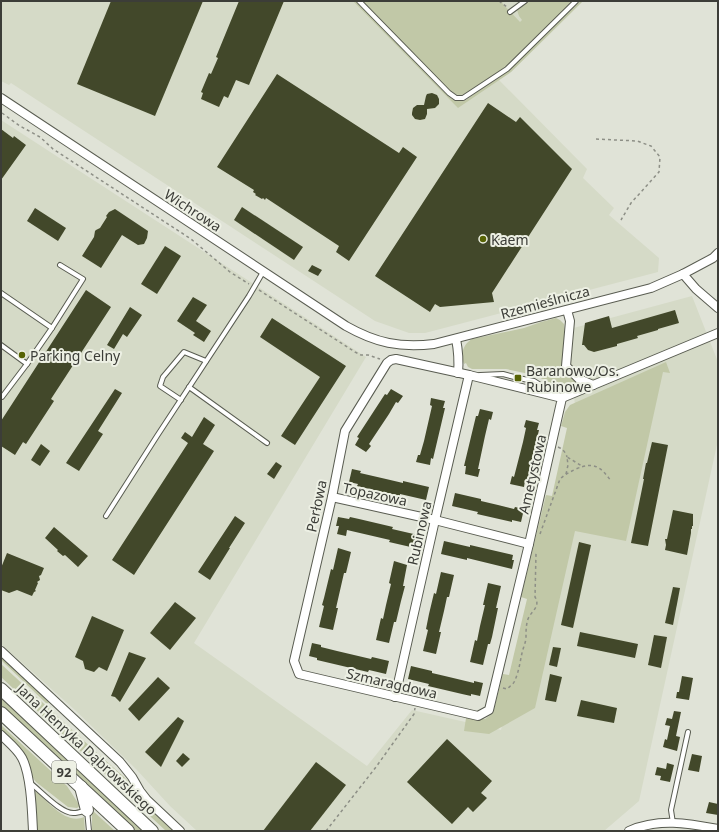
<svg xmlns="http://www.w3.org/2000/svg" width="719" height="832" font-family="'Noto Sans',sans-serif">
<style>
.built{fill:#d5dac7}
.green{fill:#c1c8a7}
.building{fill:#42482a}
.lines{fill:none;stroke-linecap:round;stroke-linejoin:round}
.service-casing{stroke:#595c51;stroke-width:6}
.minor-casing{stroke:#595c51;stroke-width:10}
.primary-casing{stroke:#595c51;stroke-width:14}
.path{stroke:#8d8f86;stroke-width:1.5;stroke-dasharray:3 3;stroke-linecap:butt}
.service{stroke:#fff;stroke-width:4}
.minor{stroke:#fff;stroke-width:8}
.primary{stroke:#fff;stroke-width:12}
.poi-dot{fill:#576305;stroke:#edf0e4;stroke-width:1.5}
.labels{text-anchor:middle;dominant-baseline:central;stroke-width:4;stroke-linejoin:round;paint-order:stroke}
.shield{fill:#edf0e4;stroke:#71736c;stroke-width:1}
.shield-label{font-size:13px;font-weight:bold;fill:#3c3d38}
.street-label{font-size:14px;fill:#3c3d38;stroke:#edf0e4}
.poi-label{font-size:14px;fill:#3c3d38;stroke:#edf0e4;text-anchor:start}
</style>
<rect width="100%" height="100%" fill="#e0e3d7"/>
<!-- built -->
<g class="built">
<polygon points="1,1 583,1 511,72 499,80 587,169 583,178 614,208 609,215 659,258 658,272 425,333 409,333 375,321 11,83 9,85 1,81"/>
<polygon points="1,120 366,357 194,643 367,766 412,710 501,730 575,405 566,330 692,296 718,362 718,440 639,801 604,831 197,831 170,806 136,769 75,710 1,644"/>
</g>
<!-- green -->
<g class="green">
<path d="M 353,1 L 356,1 L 448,96 C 454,101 459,102 466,100 L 512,67 L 580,1 L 583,1 L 511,72 L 458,108 Z"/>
<path d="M 362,1 L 504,1 L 502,3 L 520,22 L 522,20 L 519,16 L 517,10 L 520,6 L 527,1 L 573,1 L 509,64 L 503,69 L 465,94 C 459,96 456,95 451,92 Z"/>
<path d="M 556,318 L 560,320 L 564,324 L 565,337 L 563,363 L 564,371 L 579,384 L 562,388 L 534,375 L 506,369 L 472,369 L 468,367 L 466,363 L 464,364 C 460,355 463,344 472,339 L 524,328 L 541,322 Z"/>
<polygon points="666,362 670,373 663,372 626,541 575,531 535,708 489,734 464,731 466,718 485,719 493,713 503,674 509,675 527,599 521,597 546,495 552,496 567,428 561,426 565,412 570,405"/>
<polygon points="1,654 50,701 47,704 1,660"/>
<polygon points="1,664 96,752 123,776 176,831 166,831 1,677"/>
<polygon points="1,696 146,831 135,831 1,706"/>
<polygon points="1,725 67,786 80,806 77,808 68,807 36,782 31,775 29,764 19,747 1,731"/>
<path d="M 33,791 L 38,793 C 49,803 67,825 84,817 L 85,831 L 36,831 Z"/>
<polygon points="92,810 115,831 92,831"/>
</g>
<!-- building -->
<g class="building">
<polygon points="111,1 203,1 155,116 77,84"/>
<polygon points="239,1 284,1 249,85 236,80 228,98 224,96 219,107 201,99 203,93 201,92 209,73 211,74 218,58 216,57"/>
<polygon points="277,74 399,153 403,147 417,157 349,261 336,252 339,246 266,198 265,200 263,198 262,199 255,195 256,194 253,192 254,190 217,167"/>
<polygon points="432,93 437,95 439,99 439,104 435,108 427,109 427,114 425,119 420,120 415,119 412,115 412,113 413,108 417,105 424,105 426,96 427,94"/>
<polygon points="488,103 516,122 520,117 572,169 492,293 494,302 440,307 435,304 430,312 375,276"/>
<polygon points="1,129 13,138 14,136 26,145 1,180"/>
<polygon points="242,207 303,247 294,260 234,220"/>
<polygon points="35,208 66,228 58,241 27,221"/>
<polygon points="115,209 148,231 147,238 144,244 138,245 122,235 101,268 82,256 94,237 95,231 96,230 100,228 107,217 106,216 109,212"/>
<polygon points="165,246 181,256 157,294 141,284"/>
<polygon points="312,265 322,270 318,276 308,271"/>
<polygon points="86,290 111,307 51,399 54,401 26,444 23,442 15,455 1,446 1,421"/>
<polygon points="193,297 207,305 196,321 211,331 204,342 193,335 195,333 177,321"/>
<polygon points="130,307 142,315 127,337 123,334 114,349 107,345"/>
<polygon points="675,310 679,323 658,329 658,330 637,336 638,338 617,344 617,346 594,352 588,350 584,345 582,345 585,323 609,316 612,328"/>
<polygon points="272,318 346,366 295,445 281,436 320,377 260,337"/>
<polygon points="115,389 122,393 98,431 103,434 79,471 66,463"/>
<polygon points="391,389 403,396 398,403 396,402 389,414 369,444 371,446 366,452 355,445 359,438 357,437 385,394 387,395"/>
<polygon points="431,398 445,401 443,408 445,408 433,459 431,458 430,465 416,462 418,455 420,455 424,441 432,406 430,405"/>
<polygon points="480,409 493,412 491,420 489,419 485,436 478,469 480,469 478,477 465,474 466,466 464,466 476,416 478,416"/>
<polygon points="204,417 215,425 203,444 214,451 134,575 112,560 188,443 181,438 185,432 192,437"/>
<polygon points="526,420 539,423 537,430 539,430 527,481 525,480 524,487 510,484 512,476 514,477 523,442 526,428 524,427"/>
<polygon points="652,442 668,445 648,546 631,543 644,479 643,479 646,463 647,463"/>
<polygon points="41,444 50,451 40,466 31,460"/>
<polygon points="276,462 282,466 274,479 267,474"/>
<polygon points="352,469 361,471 360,473 386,479 403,483 403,481 429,487 426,500 400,494 400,496 357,486 358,484 349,482"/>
<polygon points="455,493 481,499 481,501 498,505 514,509 515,507 524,509 521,522 512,520 512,522 477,514 478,512 452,506"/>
<polygon points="673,510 693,514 693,526 692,526 692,529 691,529 691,533 687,555 665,550 666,545 665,539 667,539"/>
<polygon points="235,516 245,523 229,548 230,548 210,580 198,572"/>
<polygon points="338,517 349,519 350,517 359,519 393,527 392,529 418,535 415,548 389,542 390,540 347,530 346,536 337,534 339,526 336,526"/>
<polygon points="54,527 88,556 78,567 65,555 63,556 57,551 58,550 45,538"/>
<polygon points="444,541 470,547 470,545 513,555 512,560 514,560 512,569 467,558 467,560 441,554"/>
<polygon points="579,542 591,545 573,628 561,625"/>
<polygon points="338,548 351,552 346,573 344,573 336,608 338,608 333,630 319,627 324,606 322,605 324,598 331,569 333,570"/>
<polygon points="7,553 44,568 41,575 39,576 40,580 37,582 38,583 35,590 36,591 34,592 32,596 17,590 9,593 1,590 1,568"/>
<polygon points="394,561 407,565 403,586 405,586 401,601 396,622 394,622 389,643 376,640 381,618 383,619 386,605 391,584 389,583"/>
<polygon points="441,572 454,575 449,597 447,597 444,611 439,632 441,632 436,654 423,651 428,630 426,629 429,614 434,593 436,594"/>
<polygon points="488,583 501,586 496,608 498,608 492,637 490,644 488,644 483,665 470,662 475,640 477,641 480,626 485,605 483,605"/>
<polygon points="673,587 680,588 673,625 665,623"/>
<polygon points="175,602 196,618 170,650 150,633"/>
<polygon points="92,616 124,630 107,671 99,667 94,672 85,669 83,661 75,657"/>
<polygon points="580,632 638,644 635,658 577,646"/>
<polygon points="654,635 667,637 661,668 648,665"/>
<polygon points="312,643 321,645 321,647 337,651 371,659 372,657 389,661 386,674 369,670 368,672 317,660 317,658 309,656"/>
<polygon points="553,647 561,648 557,667 549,665"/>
<polygon points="129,652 146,658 120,702 115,697 111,696"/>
<polygon points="411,666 432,671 432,673 449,677 474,683 474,681 483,683 480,696 471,694 471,696 462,694 428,686 429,684 408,679"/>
<polygon points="550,674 562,677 556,702 545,700"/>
<polygon points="682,676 693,678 689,700 676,698 677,692 679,692"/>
<polygon points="158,677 170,688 139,721 128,709"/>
<polygon points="581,700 617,708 614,723 577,716"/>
<polygon points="674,711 681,712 676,736 680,737 677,751 663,747 665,739 667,740 670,726 665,725 667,718 672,719"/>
<polygon points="178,717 184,721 161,767 145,752"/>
<polygon points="447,739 492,781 481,793 487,798 473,812 468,807 452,824 407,782"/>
<polygon points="183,753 190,759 182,767 176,761"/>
<polygon points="692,754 702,756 699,772 688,770"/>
<polygon points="316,762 346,785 310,831 263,831"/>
<polygon points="667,763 674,765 670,782 660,780 661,776 655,775 657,767 666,769"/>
<polygon points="709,802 718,804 718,815 706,813"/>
</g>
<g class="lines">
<defs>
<g id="service">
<polyline points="359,1 449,93 456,98 463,98 507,69 576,1"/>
<polyline points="510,12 525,1"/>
<polyline points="1,293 52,328 83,279 60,265"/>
<polyline points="1,345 27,364"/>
<polyline points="480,375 503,374 518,378 534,381 553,393"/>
<polyline points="189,387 267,443"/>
<polyline points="1,397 2,397 27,364 52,328"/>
<polyline points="181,400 160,386 163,377 184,352 206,361"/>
<polyline points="106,516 157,436 249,296 263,272"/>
<path d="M 29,782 C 40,790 61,814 74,813 C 78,813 83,811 87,810 L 89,831"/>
<polyline points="673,823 671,810 688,732"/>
</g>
<g id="minor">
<path d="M 1,98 L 346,326 C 376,343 400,348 434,344 L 651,288 L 683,274 L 713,258 L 718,253"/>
<polyline points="683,274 696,289 718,308"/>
<polyline points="567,310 570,321 566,366 579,379 593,385"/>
<path d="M 456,339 C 458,349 459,362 458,373"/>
<polygon points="396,359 469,375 562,398 529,544 489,710 478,716 299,674 294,661 332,497 345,431 387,363 391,360"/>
<polyline points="562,398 718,333"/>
<polyline points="332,497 435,520 529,544"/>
<polyline points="1,651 120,762 132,777 140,791 147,800 180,831"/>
<polyline points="395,697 435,520 469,375"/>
<path d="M 1,735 C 8,742 17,749 22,758 C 31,775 32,811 33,831"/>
<path d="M 629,831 C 658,818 688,823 718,829"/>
</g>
<g id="primary">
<polyline points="1,689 152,831"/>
<polyline points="1,713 128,831"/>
<polyline points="81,787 87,810"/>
</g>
</defs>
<!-- service casing -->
<use href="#service" class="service-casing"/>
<!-- minor casing -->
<use href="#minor" class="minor-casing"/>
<!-- primary casing -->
<use href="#primary" class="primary-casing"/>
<!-- path -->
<g class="path">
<polyline points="499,1 507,7"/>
<polyline points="2,113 20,126 40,137 53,149 191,239 230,272 249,284"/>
<polyline points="596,139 637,141 651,146 660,157 659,172 631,203 621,220"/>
<polyline points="259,290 355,352 361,355 368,355 380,359"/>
<path d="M 558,447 C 563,449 566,453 567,457"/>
<polyline points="566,474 568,465 567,457 582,466"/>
<path d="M 540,534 L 560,479 C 565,474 570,472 576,469 C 594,461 601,467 611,481"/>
<path d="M 503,688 L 507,689 C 510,686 514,684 515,680 C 519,671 520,662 522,653 C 523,648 526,642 526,637 C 526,631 526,625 528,619 C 531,611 541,607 535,597 L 536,553"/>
<polyline points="326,831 376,767 414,714 415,708"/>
</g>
<!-- service -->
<use href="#service" class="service"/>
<!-- minor -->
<use href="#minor" class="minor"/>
<!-- primary -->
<use href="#primary" class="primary"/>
</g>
<!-- markers -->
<g class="poi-dot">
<circle cx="483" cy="239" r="4"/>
<circle cx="22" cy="355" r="4"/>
<rect x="514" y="374" width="8" height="8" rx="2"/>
</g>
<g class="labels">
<!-- shield labels -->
<rect class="shield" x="52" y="761" width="24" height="22" rx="3"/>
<g class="shield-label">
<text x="64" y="772">92</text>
</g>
<!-- street labels -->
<g class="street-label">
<text transform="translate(193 210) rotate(33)">Wichrowa</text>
<text transform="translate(545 302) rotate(-15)">Rzemieślnicza</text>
<text transform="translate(532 474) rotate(-77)">Ametystowa</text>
<text transform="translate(375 494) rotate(12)">Topazowa</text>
<text transform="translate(316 506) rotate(-78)">Perłowa</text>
<text transform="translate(419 533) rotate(-77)">Rubinowa</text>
<text transform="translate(392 683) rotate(13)">Szmaragdowa</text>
<text transform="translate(87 749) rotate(43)">Jana Henryka Dąbrowskiego</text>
</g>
<!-- poi labels -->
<g class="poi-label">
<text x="491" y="239">Kaem</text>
<text x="30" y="355">Parking Celny</text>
<text x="526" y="370">Baranowo/Os.<tspan x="526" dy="16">Rubinowe</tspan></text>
</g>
</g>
<!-- border -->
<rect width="719" height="832" fill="none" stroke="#3c3d38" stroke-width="4"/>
</svg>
